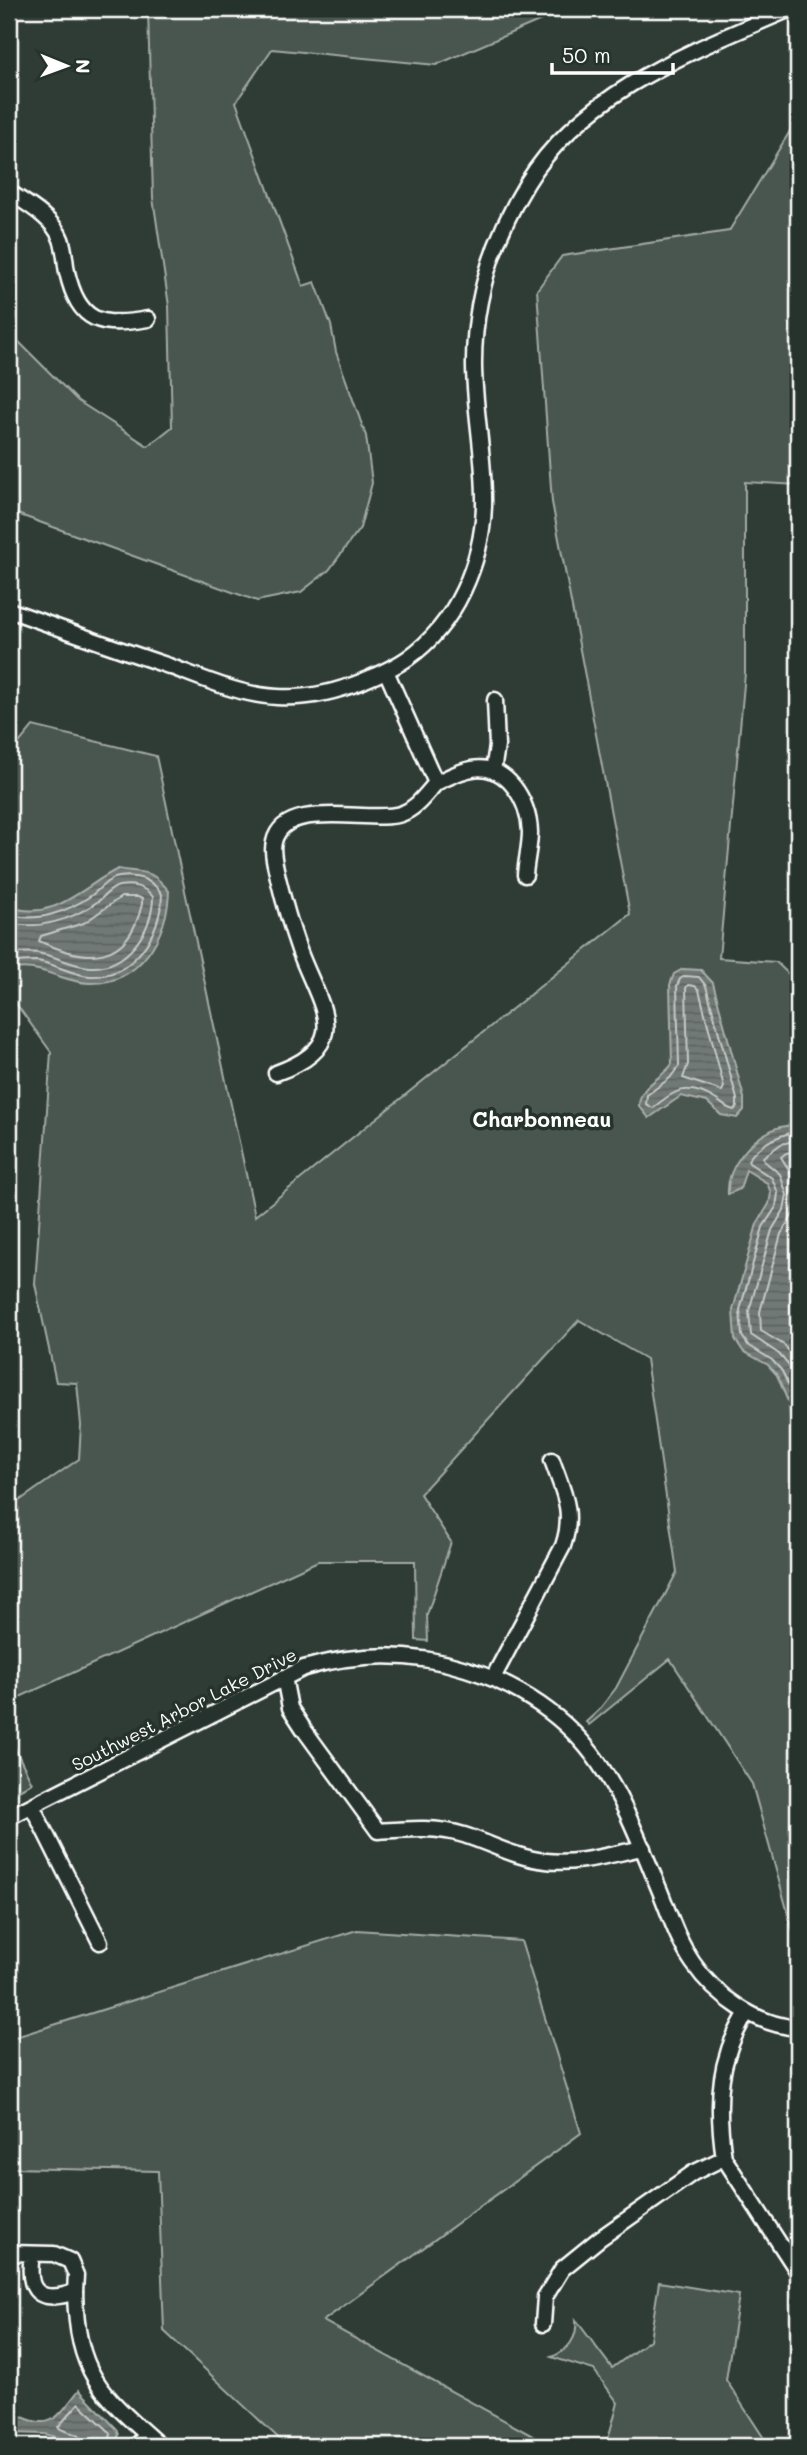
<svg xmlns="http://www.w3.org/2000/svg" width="807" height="2455" font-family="Mali,sans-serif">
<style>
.grass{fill:#4a544f;stroke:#a4aaa7;stroke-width:2}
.water{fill:url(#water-rules);stroke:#a9afac;stroke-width:2}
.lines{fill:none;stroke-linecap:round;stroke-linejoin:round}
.shore{stroke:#c6c9c8;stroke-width:2}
.minor-casing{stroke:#fff;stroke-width:19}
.minor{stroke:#26332d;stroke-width:14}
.labels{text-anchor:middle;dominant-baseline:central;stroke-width:7;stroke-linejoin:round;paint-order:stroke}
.street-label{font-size:18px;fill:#fff;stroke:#26332d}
.quarter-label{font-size:21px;font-weight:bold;fill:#fff;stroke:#26332d}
</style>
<defs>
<pattern id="water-rules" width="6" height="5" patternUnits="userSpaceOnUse" patternTransform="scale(1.75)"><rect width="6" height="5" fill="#707975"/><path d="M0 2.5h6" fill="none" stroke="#5e6260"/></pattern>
</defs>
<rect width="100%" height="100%" fill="#2f3b35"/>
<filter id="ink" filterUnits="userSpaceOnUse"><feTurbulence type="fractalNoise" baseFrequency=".0143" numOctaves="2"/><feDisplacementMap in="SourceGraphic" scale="14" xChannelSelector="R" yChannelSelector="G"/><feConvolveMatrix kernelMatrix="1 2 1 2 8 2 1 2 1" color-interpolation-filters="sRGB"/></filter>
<g filter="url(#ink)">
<!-- grass -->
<g class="grass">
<polygon points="148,9 567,9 436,65 272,49 236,102 303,286 315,282 331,325 336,352 366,436 372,483 360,528 329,570 301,592 257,601 9,511 9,332 78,401 148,446 172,427 169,306 153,198"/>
<polygon points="798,118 798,485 745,482 745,673 719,958 776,962 798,983 798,1949 752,1784 670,1659 589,1725 586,1722 598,1711 616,1688 677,1572 646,1359 579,1320 420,1494 451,1542 427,1615 428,1641 416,1640 415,1561 318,1561 9,1702 9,1508 79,1459 81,1425 77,1383 56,1382 35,1284 51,1052 9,994 9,755 33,726 156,756 255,1216 630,914 552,502 537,290 562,256 729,231"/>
<polygon points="9,1736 32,1783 9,1795"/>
<polygon points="357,1930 521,1941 581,2133 323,2321 551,2446 287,2446 164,2331 158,2171 9,2168 9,2039"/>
<path d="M 659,2282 L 739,2295 L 726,2380 L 769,2446 L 606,2446 L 618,2403 L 594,2370 L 551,2357 C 568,2351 578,2338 576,2320 L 612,2368 L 650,2340 Z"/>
</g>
<!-- water -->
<g class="water">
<path d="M 118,869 C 146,874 149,867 169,891 C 168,935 140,985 89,983 C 61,982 38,962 9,970 L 9,906 C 53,924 84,885 118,869 Z"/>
<path d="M 683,969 L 701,970 L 713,983 L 744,1098 L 744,1110 L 737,1118 L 721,1115 L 707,1102 L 681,1096 L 649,1118 L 639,1106 C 639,1085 661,1080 672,1064 L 670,985 L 674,974 Z"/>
<path d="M 796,1124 L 798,1125 L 798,1425 L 795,1425 L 790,1417 L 789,1404 L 777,1375 L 768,1365 L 743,1351 L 735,1339 L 733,1310 L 757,1224 L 769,1204 L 771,1193 L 767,1183 L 746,1170 L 740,1189 L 728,1194 C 726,1167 750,1140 774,1129 C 781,1126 789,1126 796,1124 Z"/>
<path d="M 79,2390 L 117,2429 L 119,2435 L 114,2446 L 81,2446 L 74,2441 L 44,2434 L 9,2433 L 9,2411 C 50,2431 53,2424 79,2390 Z"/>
</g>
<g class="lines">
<!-- shore -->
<g class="shore">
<path d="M 121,897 L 138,897 L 142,899 L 142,904 C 128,965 87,963 39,941 L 41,936 L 84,923 Z"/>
<path d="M 9,914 C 36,924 69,911 92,895 C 100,889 108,878 119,877 C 136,874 152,879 162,894 C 161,933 134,978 90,976 C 71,975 54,963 36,961 C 27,961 17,962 9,963"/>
<path d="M 9,923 C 39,930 72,920 97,902 C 103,898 110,888 119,886 C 131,884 145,886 153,897 C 153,930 127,969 90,967 C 73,966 58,957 42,954 C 31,951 19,953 9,954"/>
<path d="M 685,976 L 699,977 L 706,986 L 737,1099 L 737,1107 L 734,1110 C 725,1108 722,1103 715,1099 C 687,1082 674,1090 653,1108 L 646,1104 L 647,1095 L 670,1078 L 679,1066 L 677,986 L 680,979 Z"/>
<polygon points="688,985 695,986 699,990 724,1087 722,1091 683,1078 688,1064 686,988"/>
<path d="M 798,1131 C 779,1135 760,1143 748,1160 L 749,1163 L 772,1178 L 778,1193 L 776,1207 L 763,1227 L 740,1310 L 742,1336 L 748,1345 L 772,1360 L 782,1371 L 796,1402 L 798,1417"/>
<polyline points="798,1140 781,1144 763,1157 764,1161 780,1174 787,1195 784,1210 772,1230 749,1311 751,1335 779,1354 790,1367 798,1384"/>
<polyline points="798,1151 786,1153 781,1157 791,1173 797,1196 793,1214 781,1234 760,1312 761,1331 784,1345 798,1361"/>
<path d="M 84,2446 C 83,2431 67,2435 58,2427 L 79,2403 L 111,2433 L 109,2446"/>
</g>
<defs>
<g id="minor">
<path d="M 9,192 C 27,204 53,218 61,239 C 65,249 65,262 67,272 C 79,324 101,327 148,319"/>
<path d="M 9,610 C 62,629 115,648 169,666 C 204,679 240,695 277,697 C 307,699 336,692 363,681 C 379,674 394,668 408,658 C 456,624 482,563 484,506 C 485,459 475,414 474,368 C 473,302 493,239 527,183 C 584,90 695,50 790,9"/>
<polyline points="493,771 497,746 495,700"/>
<path d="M 436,783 C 447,778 459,771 472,769 C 507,763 529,801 530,832 C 530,846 526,861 525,875"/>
<path d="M 276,1073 C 356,1044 320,1007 299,950 C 291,927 284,903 278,878 C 276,867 271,853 274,842 C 284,797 371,824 401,814 C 417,808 425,795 436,783 L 386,671"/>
<path d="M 284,1677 L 290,1708 L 305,1731 L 378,1831 C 406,1829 436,1826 464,1835 C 492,1844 516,1858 546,1861 C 577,1865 612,1854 643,1848"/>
<path d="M 493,1678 L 563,1546 C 575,1511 563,1492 552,1460"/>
<polyline points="32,1806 100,1942"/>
<path d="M 9,1817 L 304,1668 C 357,1653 413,1652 466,1669 C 518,1685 567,1717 598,1762 C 625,1801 642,1848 660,1891 C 670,1916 678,1941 693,1963 C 716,1997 757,2025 798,2028"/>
<path d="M 747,2012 C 740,2025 732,2038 728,2053 C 717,2085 719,2125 724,2158 L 798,2272"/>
<path d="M 9,2253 L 54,2254 L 70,2261 L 76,2275 L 75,2292 C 39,2304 26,2292 32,2255"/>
<path d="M 75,2292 C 77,2375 101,2394 160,2446"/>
<polyline points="543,2324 545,2297 562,2269 599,2239 693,2173 724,2158"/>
<polyline points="136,2446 147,2435"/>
</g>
</defs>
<!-- minor casing -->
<use href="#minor" class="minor-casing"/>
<!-- minor -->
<use href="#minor" class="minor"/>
</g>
</g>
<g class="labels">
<!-- street labels -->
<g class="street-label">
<text transform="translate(184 1709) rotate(-27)">Southwest Arbor Lake Drive</text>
</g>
<!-- quarter labels -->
<g class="quarter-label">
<text x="542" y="1118">Charbonneau</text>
</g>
</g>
<!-- margin -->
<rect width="807" height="2455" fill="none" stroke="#26332d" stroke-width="35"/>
<rect x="18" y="18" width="772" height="2420" fill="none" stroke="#fff" stroke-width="2.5" filter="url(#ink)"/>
<!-- north arrow -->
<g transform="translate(66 66) rotate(91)" stroke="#26332d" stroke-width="5" paint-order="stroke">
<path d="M0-5L12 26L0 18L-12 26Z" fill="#ffffff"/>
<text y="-10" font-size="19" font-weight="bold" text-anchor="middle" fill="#ffffff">N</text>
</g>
<!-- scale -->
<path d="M552 63v10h121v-10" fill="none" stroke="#ffffff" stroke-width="3.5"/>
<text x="562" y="63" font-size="21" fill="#ffffff" stroke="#26332d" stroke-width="5" paint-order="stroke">50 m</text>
</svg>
